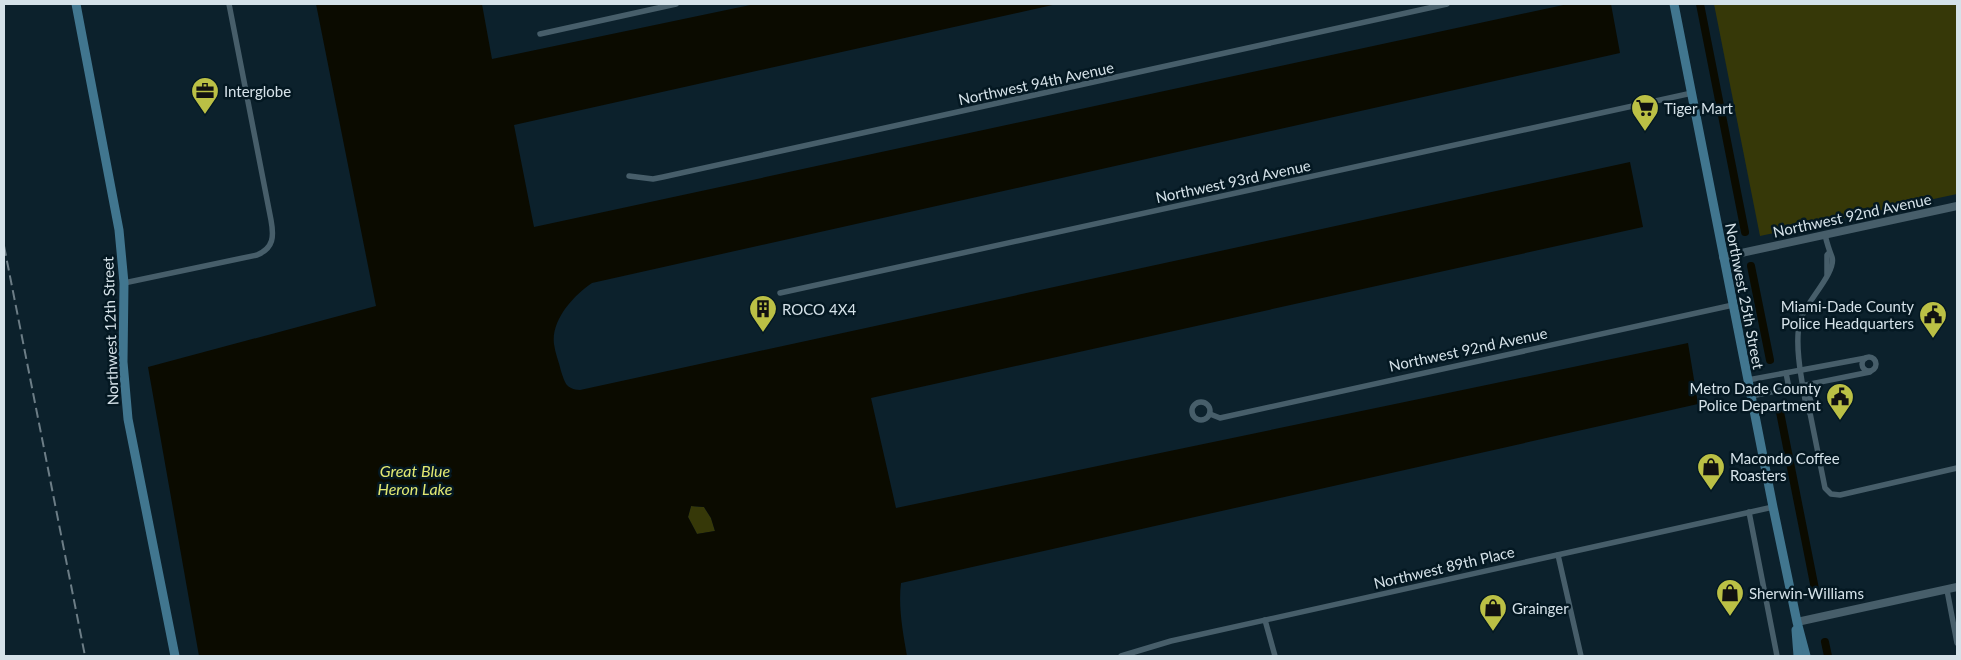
<svg xmlns="http://www.w3.org/2000/svg" width="1961" height="660" font-family="Lato,sans-serif">
<style>
.green{fill:#363808}
.water{fill:#0b0b00;fill-rule:evenodd}
.lines{fill:none;stroke-linecap:round;stroke-linejoin:round}
.canal{stroke:#0b0b00;stroke-width:8}
.minor{stroke:#475e6a;stroke-width:5.5}
.tertiary{stroke:#475e6a;stroke-width:8}
.secondary{stroke:#41768f;stroke-width:9}
.rail{stroke:#6c7d86;stroke-width:2;stroke-dasharray:10 5;stroke-linecap:butt}
.labels{text-anchor:middle;dominant-baseline:central;stroke-width:5;stroke-linejoin:round;paint-order:stroke}
.street-label{font-size:15px;fill:#d5e2e9;stroke:#041822}
.poi-label{font-size:15px;fill:#d5e2e9;stroke:#041822;text-anchor:start}
.water-label{font-size:16px;font-style:italic;fill:#e2e872;stroke:#041822}
</style>
<rect width="100%" height="100%" fill="#0c212c"/>
<!-- green -->
<g class="green">
<polygon points="1714,4 1957,4 1957,194 1760,236"/>
<polygon points="691,506 704,507 711,518 715,531 697,534 688,517"/>
</g>
<!-- water -->
<path class="water" d="M 316,4 L 482,4 L 492,59 L 755,4 L 1057,4 L 514,125 L 534,227 L 1568,4 L 1611,4 L 1620,53 L 592,283 C 574,295 551,320 554,344 C 555,353 559,362 561,371 C 565,383 566,389 580,390 L 1630,162 L 1643,227 L 871,398 L 896,508 L 1688,343 L 1698,404 L 901,583 C 898,607 903,633 907,656 L 199,656 L 148,367 L 376,306 ZM 691,506 L 704,507 L 711,518 L 715,531 L 697,534 L 688,517 Z"/>
<g class="lines">
<!-- canal -->
<g class="canal">
<polyline points="1700,4 1745,232"/>
<polyline points="1751,266 1770,360"/>
<polyline points="1779,407 1816,594"/>
<polyline points="1825,642 1828,656"/>
</g>
<!-- minor -->
<g class="minor">
<polyline points="540,34 676,4"/>
<polyline points="629,176 653,179 663,177 1447,4"/>
<path d="M 1825,235 C 1827,243 1829,250 1832,257 C 1837,272 1805,303 1800,321 C 1794,344 1802,382 1806,405 L 1810,413 L 1825,488 L 1831,494 L 1840,495 L 1957,468"/>
<polyline points="1827,274 1827,255 1829,253"/>
<path d="M 124,283 L 257,255 C 274,248 274,236 271,220 L 229,4"/>
<polyline points="780,293 1692,93"/>
<circle cx="1869" cy="364" r="7"/>
<polyline points="1786,373 1789,388"/>
<polyline points="1748,380 1866,358"/>
<path d="M 1805,387 C 1809,395 1814,405 1810,413"/>
<polyline points="1751,396 1870,372"/>
<circle cx="1201" cy="411" r="9"/>
<polyline points="1210,414 1220,418 1733,305"/>
<polyline points="1749,512 1777,656"/>
<polyline points="1558,555 1581,656"/>
<polyline points="1947,590 1957,643"/>
<polyline points="1265,620 1275,656"/>
<polyline points="1121,656 1171,641 1773,507"/>
</g>
<!-- tertiary -->
<g class="tertiary">
<polyline points="1723,257 1957,206"/>
<polyline points="1797,622 1957,587"/>
</g>
<!-- secondary -->
<g class="secondary">
<polyline points="76,4 119,230 124,283 123,362 128,419 175,656"/>
<polyline points="1674,4 1773,507 1797,622 1806,656"/>
<polyline points="1796,630 1798,656"/>
</g>
<!-- rail -->
<polyline class="rail" points="4,246 85,656"/>
</g>
<!-- icons -->
<defs>
<symbol id="office-pin" viewBox="-11 -11 22 30"><path d="M0 17L-7.5 6A9.5 9.5 0 1 1 7.5 6Z" fill="#bbc045" stroke="#041822"/><path d="M-6-3h4V-5.5h4V-3h4V5H-6ZM-1-4.5V-3h2v-1.5ZM-6 0V1H6V0Z" fill="#111"/></symbol>
<symbol id="supermarket-pin" viewBox="-11 -11 22 30"><path d="M0 17L-7.5 6A9.5 9.5 0 1 1 7.5 6Z" fill="#bbc045" stroke="#041822"/><path d="M-6-5.5h2.5l.6 2H6L4.5 2H-2.5L-4.4-4H-6ZM-1.5 3.2a1.3 1.3 0 1 0 .1 0ZM3 3.2a1.3 1.3 0 1 0 .1 0Z" fill="#111"/></symbol>
<symbol id="building-pin" viewBox="-11 -11 22 30"><path d="M0 17L-7.5 6A9.5 9.5 0 1 1 7.5 6Z" fill="#bbc045" stroke="#041822"/><path d="M-4-6H4V6H1V3H-1V6H-4ZM-2.5-4.3h1.7v1.8h-1.7ZM.8-4.3h1.7v1.8H.8ZM-2.5-1h1.7V.8h-1.7ZM.8-1h1.7V.8H.8Z" fill="#111"/></symbol>
<symbol id="civic-pin" viewBox="-11 -11 22 30"><path d="M0 17L-7.5 6A9.5 9.5 0 1 1 7.5 6Z" fill="#bbc045" stroke="#041822"/><path d="M-.6-6.5H3V-4.5H.6V-3L4-1V1h2V6H-6V1h2V-1L-.6-3ZM-1.2 2.5V6h2.4V2.5Z" fill="#111"/></symbol>
<symbol id="shop-pin" viewBox="-11 -11 22 30"><path d="M0 17L-7.5 6A9.5 9.5 0 1 1 7.5 6Z" fill="#bbc045" stroke="#041822"/><path d="M-5-2.5h2.3a2.7 3.5 0 0 1 5.4 0H5L5.5 6h-11ZM-1.5-2.5h3a1.5 2.3 0 0 0-3 0Z" fill="#111"/></symbol>
</defs>
<g fill-rule="evenodd">
<use href="#office-pin" x="189" y="75" width="32" height="43"/>
<use href="#supermarket-pin" x="1629" y="92" width="32" height="43"/>
<use href="#building-pin" x="747" y="293" width="32" height="43"/>
<use href="#civic-pin" x="1917" y="299" width="32" height="43"/>
<use href="#civic-pin" x="1824" y="381" width="32" height="43"/>
<use href="#shop-pin" x="1695" y="451" width="32" height="43"/>
<use href="#shop-pin" x="1714" y="577" width="32" height="43"/>
<use href="#shop-pin" x="1477" y="592" width="32" height="43"/>
</g>
<g class="labels">
<!-- street labels -->
<g class="street-label">
<text transform="translate(1036 83) rotate(-12)">Northwest 94th Avenue</text>
<text transform="translate(1233 181) rotate(-12)">Northwest 93rd Avenue</text>
<text transform="translate(1852 215) rotate(-12)">Northwest 92nd Avenue</text>
<text transform="translate(1745 296) rotate(79)">Northwest 25th Street</text>
<text transform="translate(110 331) rotate(-92)">Northwest 12th Street</text>
<text transform="translate(1468 349) rotate(-12)">Northwest 92nd Avenue</text>
<text transform="translate(1444 567) rotate(-13)">Northwest 89th Place</text>
</g>
<!-- poi labels -->
<g class="poi-label">
<text x="224" y="91">Interglobe</text>
<text x="1664" y="108">Tiger Mart</text>
<text x="1914" y="306" text-anchor="end">Miami-Dade County<tspan x="1914" dy="17">Police Headquarters</tspan></text>
<text x="782" y="309">ROCO 4X4</text>
<text x="1821" y="388" text-anchor="end">Metro Dade County<tspan x="1821" dy="17">Police Department</tspan></text>
<text x="1730" y="458">Macondo Coffee<tspan x="1730" dy="17">Roasters</tspan></text>
<text x="1749" y="593">Sherwin-Williams</text>
<text x="1512" y="608">Grainger</text>
</g>
<!-- water labels -->
<g class="water-label">
<text x="415" y="470">Great Blue<tspan x="415" dy="18">Heron Lake</tspan></text>
</g>
</g>
<!-- border -->
<rect width="1961" height="660" fill="none" stroke="#d5e2e9" stroke-width="10"/>
</svg>
